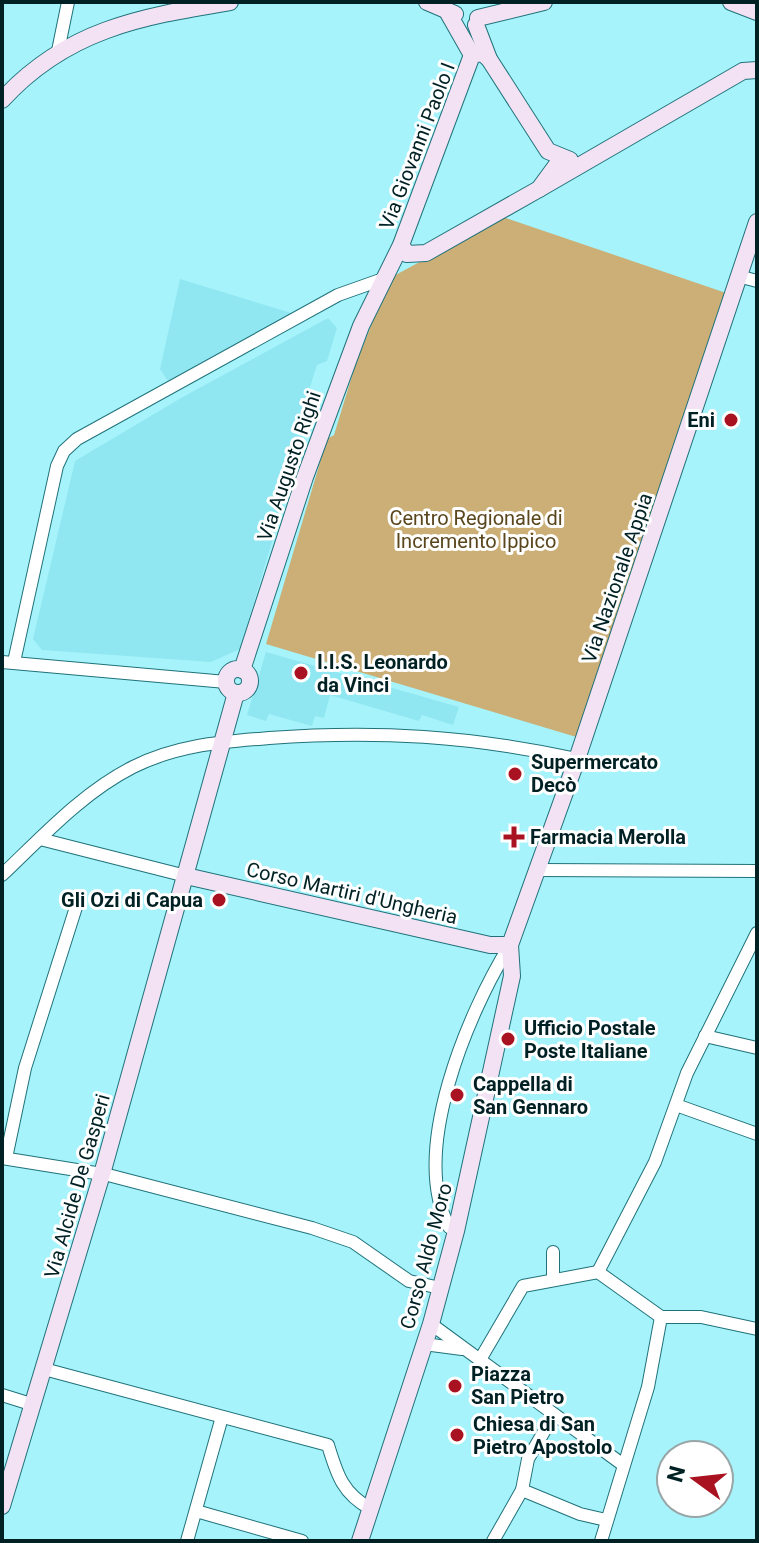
<svg xmlns="http://www.w3.org/2000/svg" width="759" height="1543" font-family="Roboto,sans-serif">
<style>
.built{fill:#90e7f1}
.green{fill:#cbaf76}
.lines{fill:none;stroke-linecap:round;stroke-linejoin:round}
.street-casing{stroke:#20727a;stroke-width:14}
.secondary-casing{stroke:#20727a;stroke-width:18}
.street{stroke:#fff;stroke-width:12}
.secondary{stroke:#f3e1f4;stroke-width:16}
.poi-dot{fill:#a91321;stroke:#fff;stroke-width:3}
.labels{text-anchor:middle;dominant-baseline:central;stroke-width:6;stroke-linejoin:round;paint-order:stroke}
.street-label{font-size:20px;fill:#002124;stroke:#fff}
.poi-label{font-size:20px;font-weight:bold;fill:#002124;stroke:#fff;text-anchor:start}
.park-label{font-size:20px;fill:#5a461d;stroke:#fff}
</style>
<rect width="100%" height="100%" fill="#a6f3fb"/>
<!-- built -->
<g class="built">
<polygon points="180,279 301,316 172,387 160,369"/>
<polygon points="328,318 337,328 327,361 317,365 298,424 303,438 240,649 211,662 42,650 33,639 75,461 181,398"/>
<polygon points="266,652 459,707 453,725 422,715 419,721 330,695 324,718 315,716 312,726 269,714 266,721 247,715"/>
</g>
<!-- green -->
<polygon class="green" points="503,217 732,295 583,739 266,644 327,439 334,435 355,366 390,278"/>
<g class="lines">
<defs>
<g id="street">
<polyline points="58,51 68,2"/>
<polyline points="738,276 757,281"/>
<polyline points="2,662 226,682"/>
<polyline points="14,662 57,466 64,451 77,439 338,295 383,279"/>
<polyline points="40,839 186,876"/>
<polyline points="537,870 757,871"/>
<path d="M 2,875 C 43,836 82,793 133,767 C 177,745 221,742 269,738 C 377,730 471,736 577,759"/>
<polyline points="705,1036 757,1048"/>
<polyline points="676,1105 757,1134"/>
<polyline points="2,1158 108,1175 312,1228 353,1242 409,1281 440,1288"/>
<polyline points="6,1158 25,1068 77,904"/>
<path d="M 456,1231 L 449,1227 C 409,1151 468,1013 510,945"/>
<polyline points="553,1252 553,1280"/>
<polyline points="598,1272 655,1162 687,1073 757,933"/>
<polyline points="431,1324 622,1464"/>
<polyline points="424,1344 462,1349"/>
<polyline points="481,1358 523,1286 598,1272 661,1317 701,1317 757,1329"/>
<path d="M 44,1369 L 328,1445 C 337,1475 343,1494 371,1509"/>
<polyline points="2,1395 34,1405"/>
<polyline points="553,1416 528,1459 522,1490 580,1514 606,1520"/>
<polyline points="196,1511 302,1541"/>
<polyline points="187,1541 222,1417"/>
<polyline points="493,1541 522,1490"/>
<polyline points="601,1541 648,1387 661,1317"/>
</g>
<g id="secondary">
<polyline points="427,2 455,14"/>
<polyline points="731,2 757,12"/>
<polyline points="447,11 472,55"/>
<polyline points="478,18 544,2"/>
<polyline points="476,25 489,59 548,151 570,160"/>
<path d="M 2,100 C 66,30 139,17 230,2"/>
<polyline points="539,189 743,71 757,70"/>
<polyline points="401,245 407,254 426,253 539,189 561,159"/>
<circle cx="238" cy="681" r="12"/>
<polyline points="242,670 305,477 361,326 401,245 472,55 482,53 489,59"/>
<polyline points="186,876 490,945 510,945"/>
<polyline points="2,1506 102,1174 236,693"/>
<polyline points="360,1541 431,1324 456,1231 512,976 510,945 577,759 757,222"/>
</g>
</defs>
<!-- street casing -->
<use href="#street" class="street-casing"/>
<!-- secondary casing -->
<use href="#secondary" class="secondary-casing"/>
<!-- street -->
<use href="#street" class="street"/>
<!-- secondary -->
<use href="#secondary" class="secondary"/>
</g>
<!-- markers -->
<g class="poi-dot">
<circle cx="731" cy="420" r="8"/>
<circle cx="301" cy="673" r="8"/>
<circle cx="515" cy="774" r="8"/>
<path d="M510 825h8v8h8v8h-8v8h-8v-8h-8v-8h8z"/>
<circle cx="219" cy="900" r="8"/>
<circle cx="508" cy="1039" r="8"/>
<circle cx="457" cy="1095" r="8"/>
<circle cx="455" cy="1386" r="8"/>
<circle cx="457" cy="1435" r="8"/>
</g>
<g class="labels">
<!-- street labels -->
<g class="street-label">
<text transform="translate(417 146) rotate(-69)">Via Giovanni Paolo I</text>
<text transform="translate(289 466) rotate(-71)">Via Augusto Righi</text>
<text transform="translate(617 578) rotate(-71)">Via Nazionale Appia</text>
<text transform="translate(352 893) rotate(13)">Corso Martiri d'Ungheria</text>
<text transform="translate(77 1186) rotate(-74)">Via Alcide De Gasperi</text>
<text transform="translate(426 1256) rotate(-75)">Corso Aldo Moro</text>
</g>
<!-- poi labels -->
<g class="poi-label">
<text x="715" y="420" text-anchor="end">Eni</text>
<text x="317" y="662">I.I.S. Leonardo<tspan x="317" dy="23">da Vinci</tspan></text>
<text x="531" y="762">Supermercato<tspan x="531" dy="23">Decò</tspan></text>
<text x="530" y="837">Farmacia Merolla</text>
<text x="203" y="900" text-anchor="end">Gli Ozi di Capua</text>
<text x="524" y="1028">Ufficio Postale<tspan x="524" dy="23">Poste Italiane</tspan></text>
<text x="473" y="1084">Cappella di<tspan x="473" dy="23">San Gennaro</tspan></text>
<text x="471" y="1374">Piazza<tspan x="471" dy="23">San Pietro</tspan></text>
<text x="473" y="1424">Chiesa di San<tspan x="473" dy="23">Pietro Apostolo</tspan></text>
</g>
<!-- park labels -->
<g class="park-label">
<text x="476" y="518">Centro Regionale di<tspan x="476" dy="23">Incremento Ippico</tspan></text>
</g>
</g>
<!-- border -->
<rect width="759" height="1543" fill="none" stroke="#002124" stroke-width="8"/>
<!-- north arrow -->
<g transform="translate(695 1479) rotate(285)"><circle r="38" fill="#ffffff" stroke="#99a6a7" stroke-width="2"/>
<path d="M0-6L14 30L0 20L-14 30Z" fill="#a91321"/>
<text y="-12" font-size="22" font-weight="bold" text-anchor="middle" fill="#002124">N</text>
</g>
</svg>
